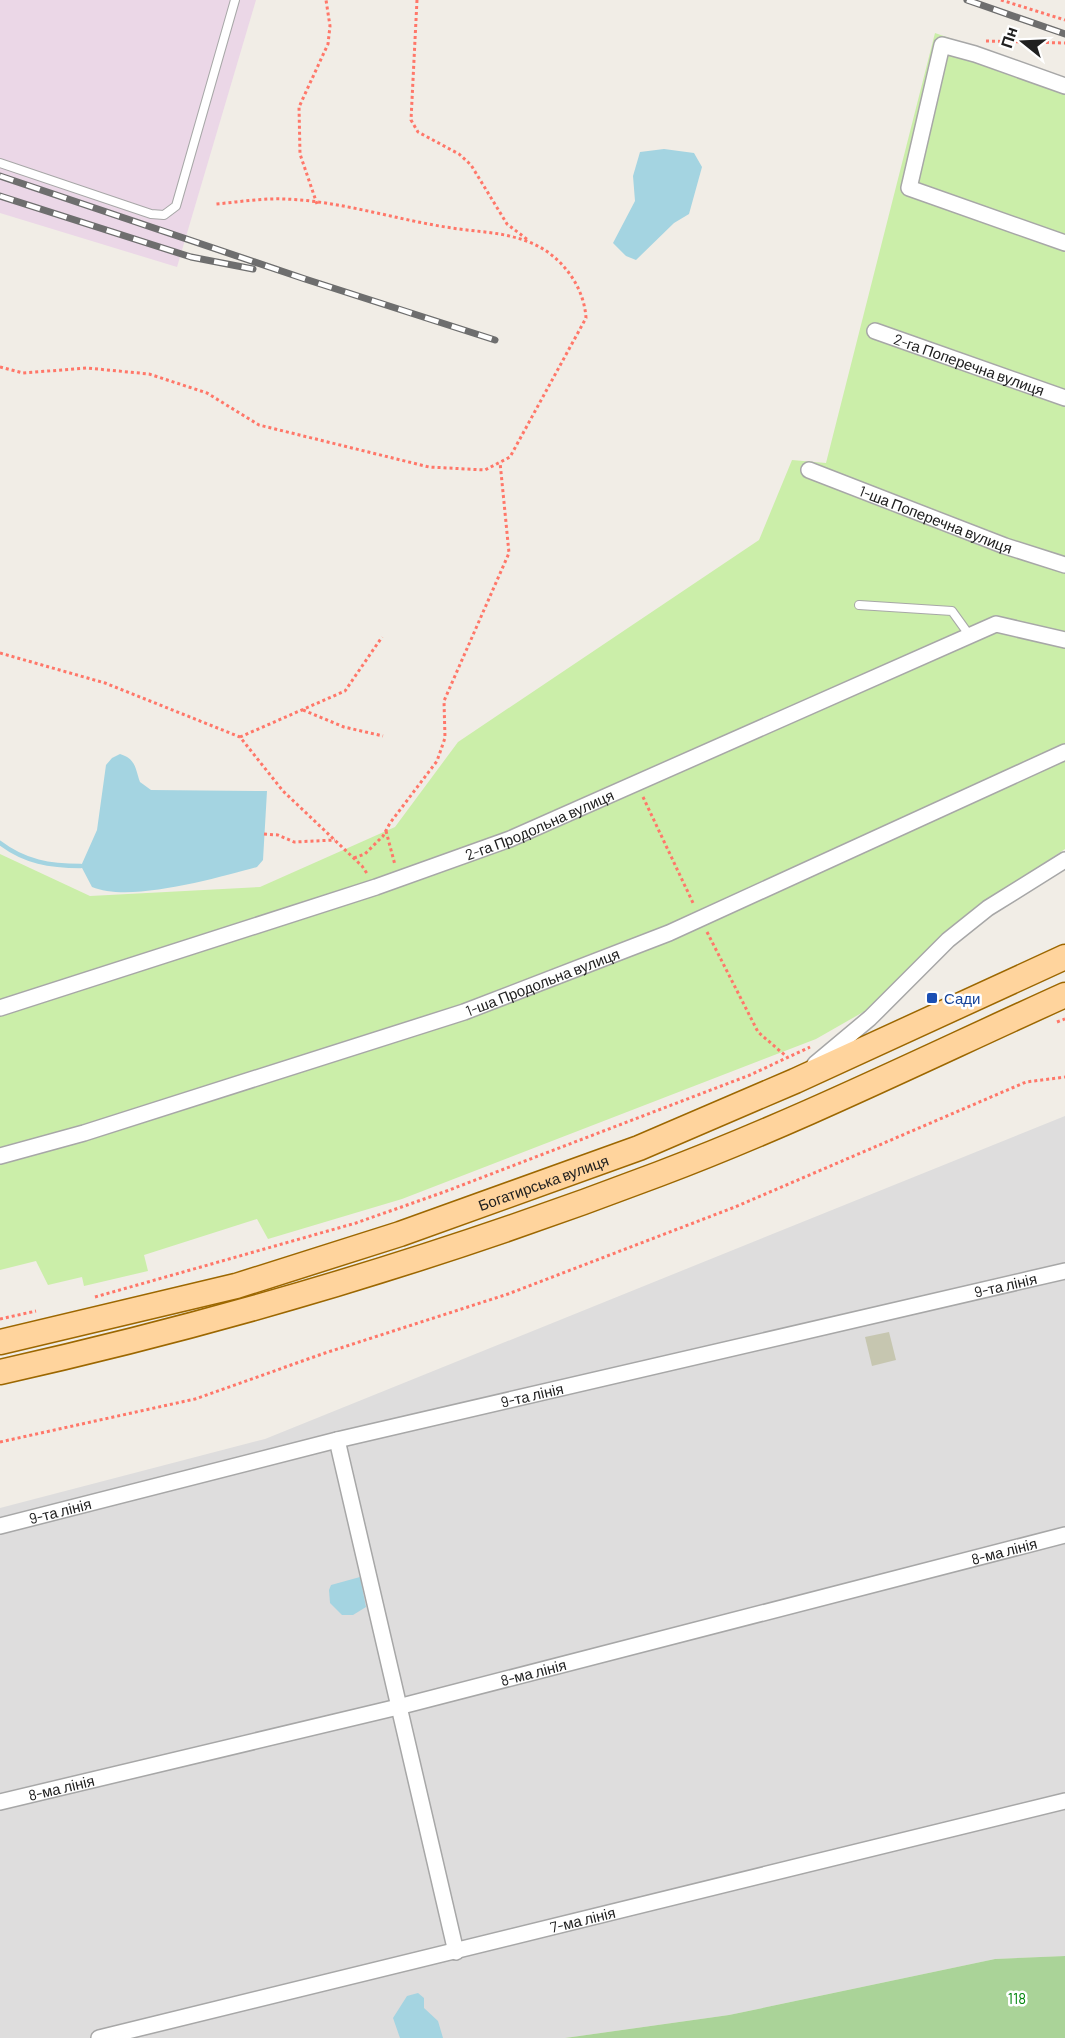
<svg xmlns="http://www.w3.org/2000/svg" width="1065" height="2038" font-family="Barlow,sans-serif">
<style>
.residential{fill:#dedddd}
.industrial{fill:#ebd7e7}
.construction{fill:#c6c6b0}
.grass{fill:#cbeea9}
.forest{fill:#aad398}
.water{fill:#a4d4e1}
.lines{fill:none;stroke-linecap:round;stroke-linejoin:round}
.stream{stroke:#a4d4e1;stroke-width:4.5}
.service-casing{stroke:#a7a7a7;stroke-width:10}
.minor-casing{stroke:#a7a7a7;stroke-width:18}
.primary-casing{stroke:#9c6700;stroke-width:27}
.path{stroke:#ff7769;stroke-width:3;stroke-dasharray:3 3;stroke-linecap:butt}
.service{stroke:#fff;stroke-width:8}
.minor{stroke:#fff;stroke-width:15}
.primary{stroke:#ffd49d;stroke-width:24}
.rail-casing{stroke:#6e6e6e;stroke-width:7}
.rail{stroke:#fff;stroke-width:4.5;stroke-dasharray:14;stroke-linecap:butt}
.transit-dot{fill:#1a4fb4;stroke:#fff;stroke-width:2}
.labels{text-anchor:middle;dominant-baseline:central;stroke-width:5;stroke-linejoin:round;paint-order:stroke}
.street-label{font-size:15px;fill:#202020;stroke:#fff}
.transit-label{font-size:15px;fill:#164399;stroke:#fff;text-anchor:start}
.park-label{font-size:15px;fill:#05870f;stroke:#fff}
</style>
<rect width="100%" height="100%" fill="#f1ede6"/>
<!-- residential -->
<polygon class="residential" points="1065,1116 1065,1956 995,1959 729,2015 565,2038 0,2038 0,1508 265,1439"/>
<!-- industrial -->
<polygon class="industrial" points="0,0 256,0 177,267 0,213"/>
<!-- construction -->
<polygon class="construction" points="889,1332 896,1360 872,1366 865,1337"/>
<!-- grass -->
<polygon class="grass" points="935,33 1065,78 1065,849 1004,890 927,951 865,1011 816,1039 402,1199 268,1239 257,1219 144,1255 148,1271 84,1286 82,1277 48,1285 36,1261 0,1270 0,854 90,896 260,887 395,827 458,742 759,540 792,460 826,463"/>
<!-- forest -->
<polygon class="forest" points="1065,1956 1065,2038 565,2038 729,2015 995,1959"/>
<!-- water -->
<g class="water">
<polygon points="664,149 694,153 702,167 689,214 674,223 636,260 626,256 613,243 635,201 633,176 640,152"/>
<path d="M 120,754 C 136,759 135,768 140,782 L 151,790 L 267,791 L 263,860 L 257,867 C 216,878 130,903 92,887 L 81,866 L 97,830 L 106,765 L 112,758 Z"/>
<polygon points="360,1577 366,1607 353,1615 342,1615 330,1603 329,1590 331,1585"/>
<polygon points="418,1993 424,1998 424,2008 438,2021 443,2038 400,2038 393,2018 407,1996"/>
</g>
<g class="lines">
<!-- stream -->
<path class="stream" d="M 0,843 C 25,862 50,866 81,866"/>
<defs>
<g id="service">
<polyline points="0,163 151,214 164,215 176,206 235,0"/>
<polyline points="859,605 952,611 970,636"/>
</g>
<g id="minor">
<polyline points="1065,86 975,54 942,45 909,188 1065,243"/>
<path id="s1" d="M 875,331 L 1065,398"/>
<path id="s2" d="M 809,470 L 1005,546 L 1065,565"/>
<path id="s3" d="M 0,1008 L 376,887 L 510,839 L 996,624 L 1065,640"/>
<polyline points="815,1064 870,1018 948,940 988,908 1065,860"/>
<path id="s4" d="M 0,1156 L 84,1133 L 464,1012 L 669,933 L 1065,752"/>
<polyline points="337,1440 456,1952"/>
<path id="s5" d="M 0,1526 L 337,1440 L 1065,1271"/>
<path id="s6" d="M 0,1802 L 398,1707 L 1065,1535"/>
<path id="s7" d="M 99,2038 L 1065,1801"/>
</g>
<g id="primary">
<path id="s8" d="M 0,1342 L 236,1286 L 400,1234 L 639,1148 L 795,1081 L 1065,957"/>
<path d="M 0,1372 C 224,1322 444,1256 659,1174 C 797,1122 930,1056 1065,995"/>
</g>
</defs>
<!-- service casing -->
<use href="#service" class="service-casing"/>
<!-- minor casing -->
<use href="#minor" class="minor-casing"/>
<!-- primary casing -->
<use href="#primary" class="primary-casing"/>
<!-- path -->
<g class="path">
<polyline points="417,0 411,120 418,132 459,154 471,165 507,224 528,240"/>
<polyline points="1001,0 1065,20"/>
<polyline points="986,41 1065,43"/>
<polyline points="317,204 300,154 299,107 328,44 330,26 326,0"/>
<path d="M 0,367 L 23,373 L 87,368 L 149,374 L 207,393 L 259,425 L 429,467 L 485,470 L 510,457 L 586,318 C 584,285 560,254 529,242 C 504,232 478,232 452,228 C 397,220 341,201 285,199 C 262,198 239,202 216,204"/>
<polyline points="0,653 105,683 240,737 283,791 362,866 368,875"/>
<polyline points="303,710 344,727 383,736"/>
<polyline points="240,737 345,691 382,637"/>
<polyline points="643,797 694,905"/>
<polyline points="386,831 395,865"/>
<polyline points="264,834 278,835 294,842 335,840"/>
<polyline points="354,858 365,854 383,836 390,823 437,761 445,738 444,701 509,553 500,462"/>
<polyline points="707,932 758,1032 787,1057"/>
<polyline points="1057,1022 1065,1019"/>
<polyline points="95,1297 356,1223 444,1192 750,1075 810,1047"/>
<polyline points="0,1319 36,1311"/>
<polyline points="0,1442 195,1399 325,1353 508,1294 735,1207 1026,1082 1065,1077"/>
</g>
<!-- service -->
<use href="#service" class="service"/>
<!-- minor -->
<use href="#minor" class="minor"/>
<!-- primary -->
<use href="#primary" class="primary"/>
<defs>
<g id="rail">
<polyline points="967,0 1065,34"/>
<polyline points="0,176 305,279 495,340"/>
<polyline points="0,196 191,257 253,269"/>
</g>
</defs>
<!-- rail casing -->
<use href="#rail" class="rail-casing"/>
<!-- rail -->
<use href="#rail" class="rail"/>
</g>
<!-- markers -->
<rect class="transit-dot" x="926" y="992" width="12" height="12" rx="3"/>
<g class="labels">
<!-- street labels -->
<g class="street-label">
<text stroke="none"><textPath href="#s1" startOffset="100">2-га Поперечна вулиця</textPath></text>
<text stroke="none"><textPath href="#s2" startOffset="136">1-ша Поперечна вулиця</textPath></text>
<text stroke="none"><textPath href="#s3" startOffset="570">2-га Продольна вулиця</textPath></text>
<text stroke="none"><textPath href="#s4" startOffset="570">1-ша Продольна вулиця</textPath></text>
<text stroke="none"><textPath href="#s8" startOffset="567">Богатирська вулиця</textPath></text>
<text stroke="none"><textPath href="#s5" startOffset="1034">9-та лінія</textPath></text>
<text stroke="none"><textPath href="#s5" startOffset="548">9-та лінія</textPath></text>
<text stroke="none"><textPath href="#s5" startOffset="62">9-та лінія</textPath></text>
<text stroke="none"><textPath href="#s6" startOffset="1035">8-ма лінія</textPath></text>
<text stroke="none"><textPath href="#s6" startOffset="549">8-ма лінія</textPath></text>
<text stroke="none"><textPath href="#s6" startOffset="63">8-ма лінія</textPath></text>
<text stroke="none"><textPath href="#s7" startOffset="498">7-ма лінія</textPath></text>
</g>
<!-- transit labels -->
<g class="transit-label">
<text x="944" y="998">Сади</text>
</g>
<!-- park labels -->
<g class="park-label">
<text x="1017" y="1998">118</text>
</g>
</g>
<!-- north arrow -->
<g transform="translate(1023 42) rotate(288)" stroke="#ffffff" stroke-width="4.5" paint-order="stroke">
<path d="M0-4.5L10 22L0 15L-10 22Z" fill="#202020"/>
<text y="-9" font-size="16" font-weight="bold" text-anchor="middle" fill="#202020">Пн</text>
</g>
</svg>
